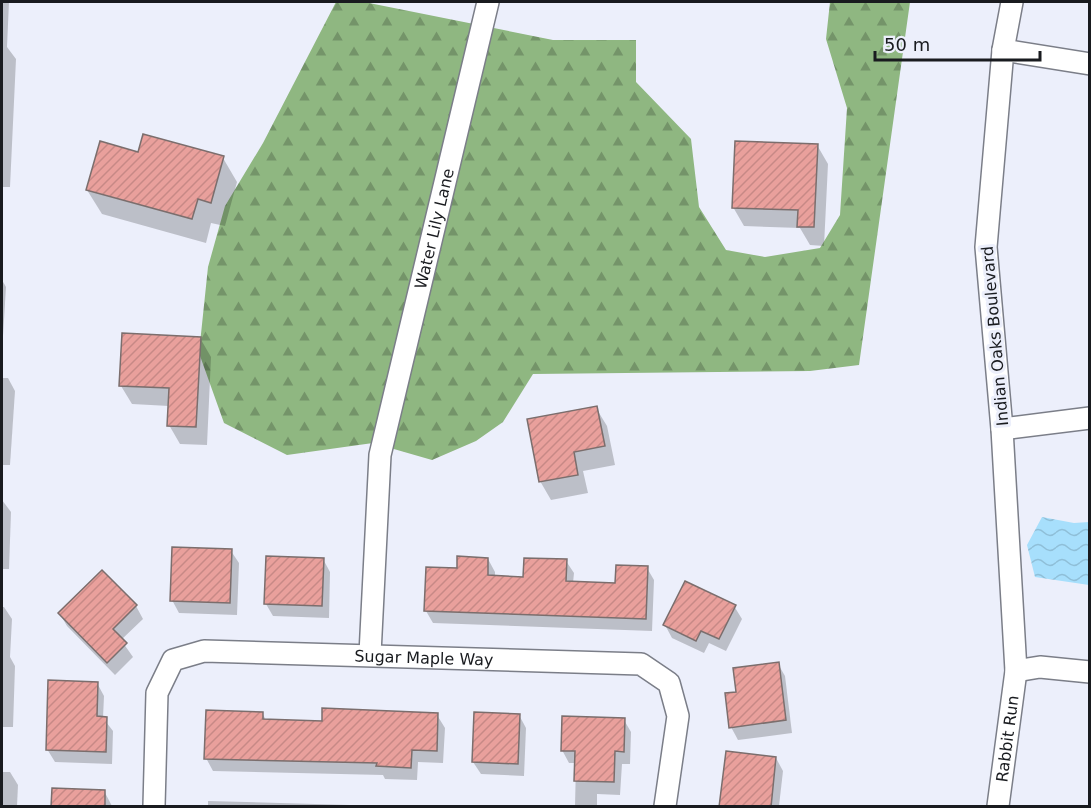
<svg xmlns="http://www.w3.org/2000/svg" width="1091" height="808" font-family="'DejaVu Sans',sans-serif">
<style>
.forest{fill:url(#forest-firs)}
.water{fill:url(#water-waves)}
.shadow{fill:#0003}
.building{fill:url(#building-hatch);stroke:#7b6e6d;stroke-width:1.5}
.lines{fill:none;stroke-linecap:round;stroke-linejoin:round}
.street-casing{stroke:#7b7e88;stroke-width:24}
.street{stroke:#fff;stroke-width:21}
.labels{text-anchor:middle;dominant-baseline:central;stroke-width:6;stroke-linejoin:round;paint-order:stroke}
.street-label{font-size:16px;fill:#191b1f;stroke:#eceffb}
</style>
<defs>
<pattern id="forest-firs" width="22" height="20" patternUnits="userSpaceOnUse" patternTransform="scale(1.5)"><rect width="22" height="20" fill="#8fb781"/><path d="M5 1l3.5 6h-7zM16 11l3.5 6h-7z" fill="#749469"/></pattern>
<pattern id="water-waves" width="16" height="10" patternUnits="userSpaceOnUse" patternTransform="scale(1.5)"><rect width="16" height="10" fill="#a7dffc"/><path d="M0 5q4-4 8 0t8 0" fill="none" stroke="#8fbfd8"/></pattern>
<pattern id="building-hatch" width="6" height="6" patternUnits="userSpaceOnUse" patternTransform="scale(1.5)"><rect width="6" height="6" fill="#e9a09c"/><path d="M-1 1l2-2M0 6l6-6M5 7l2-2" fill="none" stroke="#c78986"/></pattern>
</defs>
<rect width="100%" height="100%" fill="#eceffb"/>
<!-- forest -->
<polygon class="forest" points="336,2 364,2 553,40 636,40 636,82 691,139 699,207 726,250 765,257 820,248 840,215 847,108 826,39 830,2 910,2 859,365 810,371 533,374 503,422 476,441 432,460 373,443 287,455 224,423 199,353 208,267 225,206 263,143"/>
<!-- water -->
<polygon class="water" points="1042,517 1074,523 1089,522 1089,585 1035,577 1027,545"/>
<!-- shadow -->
<g class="shadow">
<polygon points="2,2 9,2 7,47 16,59 10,187 2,187 2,213"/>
<polygon points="817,145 828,164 824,246 810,245 800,228 744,226 733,207"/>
<polygon points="139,154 223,158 237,182 225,226 211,223 206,243 102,214 87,190"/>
<polygon points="2,280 6,287 2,353"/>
<polygon points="200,338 211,357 207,445 180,444 169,425 169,406 132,404 121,386"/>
<polygon points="2,378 8,378 15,391 10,465 2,465"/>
<polygon points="596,408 607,426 615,465 583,471 588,493 551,500 540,481"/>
<polygon points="2,500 11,512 9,569 2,569"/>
<polygon points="231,551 239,563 237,615 179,613 172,600"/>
<polygon points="323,559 330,572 329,618 273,616 266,604"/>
<polygon points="488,559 495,572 495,577 525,578 566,561 574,573 573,583 617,584 647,568 654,580 652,631 433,623 426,611 459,569"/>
<polygon points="136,606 143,619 121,640 133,657 115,675 67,626 60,614"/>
<polygon points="734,606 742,619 726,651 709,643 704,653 672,638 665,625"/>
<polygon points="2,607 4,607 12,619 10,657 15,666 13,727 2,727 2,731"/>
<polygon points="778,664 785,676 792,733 738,740 731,727 738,693"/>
<polygon points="97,683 104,696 103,718 113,731 112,764 55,762 47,749"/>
<polygon points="262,713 266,720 323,722 437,715 445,728 443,763 418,762 417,780 385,779 383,775 213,771 206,758"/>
<polygon points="519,715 526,728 524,776 481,774 473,762"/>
<polygon points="624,720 631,732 630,764 622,764 620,795 597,794 597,806 575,806 576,763 569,763 562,750"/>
<polygon points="776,758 783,771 779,806 720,806"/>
<polygon points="2,772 10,772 18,785 17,806 2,806"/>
<polygon points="104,791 112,806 53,806"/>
<polygon points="208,801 350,805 351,806 208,806"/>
</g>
<!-- building -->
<g class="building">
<polygon points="143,134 224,156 211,203 198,199 192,219 86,190 100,141 138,152"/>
<polygon points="735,141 818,144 814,227 797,227 798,210 732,208"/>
<polygon points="122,333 201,337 196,427 167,426 169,388 119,386"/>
<polygon points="597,406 605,446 574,452 578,475 539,482 527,419"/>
<polygon points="172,547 232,549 230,603 170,601"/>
<polygon points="266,556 324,558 322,606 264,604"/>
<polygon points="457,556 488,558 488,575 523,577 524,558 567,559 566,581 615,583 616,565 648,566 646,619 424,611 426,567 457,568"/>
<polygon points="102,570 137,605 113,629 127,643 107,663 58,613"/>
<polygon points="685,581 736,605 719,639 701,631 696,641 663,625"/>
<polygon points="779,662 786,720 729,728 725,693 736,692 733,668"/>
<polygon points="48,680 98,682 97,716 107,717 106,752 46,750"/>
<polygon points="322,708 438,713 437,751 412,750 411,768 376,766 377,763 204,759 206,710 263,712 263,719 322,721"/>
<polygon points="474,712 520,714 518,764 472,762"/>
<polygon points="562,716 625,718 624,752 615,751 614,782 574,781 575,751 561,751"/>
<polygon points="726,751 776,757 771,807 719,807"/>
<polygon points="52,788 105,790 105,807 51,807"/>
</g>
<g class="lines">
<defs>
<g id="street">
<polyline points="1003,50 1090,64"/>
<polyline points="1002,429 1090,418"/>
<path id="s1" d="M 370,654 L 380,455 L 488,2"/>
<polyline points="1016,671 1040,667 1090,672"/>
<path id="s2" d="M 154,806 L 157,693 L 173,660 L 204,651 L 641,664 L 669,683 L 678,716 L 665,806"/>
<path id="s3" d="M 998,806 L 1016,671 L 1002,429 L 986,247 L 1003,50 L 1012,2"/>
</g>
</defs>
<!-- street casing -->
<use href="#street" class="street-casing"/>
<!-- street -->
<use href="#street" class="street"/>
</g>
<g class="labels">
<!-- street labels -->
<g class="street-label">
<text stroke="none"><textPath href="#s1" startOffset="432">Water Lily Lane</textPath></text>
<text transform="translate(995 336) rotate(-95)">Indian Oaks Boulevard</text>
<text stroke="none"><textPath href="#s2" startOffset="402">Sugar Maple Way</textPath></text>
<text stroke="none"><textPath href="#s3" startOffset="68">Rabbit Run</textPath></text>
</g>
</g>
<!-- border -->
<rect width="1091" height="808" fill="none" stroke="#191b1f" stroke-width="6"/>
<!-- scale -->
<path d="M875 51v9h165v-9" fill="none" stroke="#191b1f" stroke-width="3"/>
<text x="884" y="51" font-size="18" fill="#191b1f" stroke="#eceffb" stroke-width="4.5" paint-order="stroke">50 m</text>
</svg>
